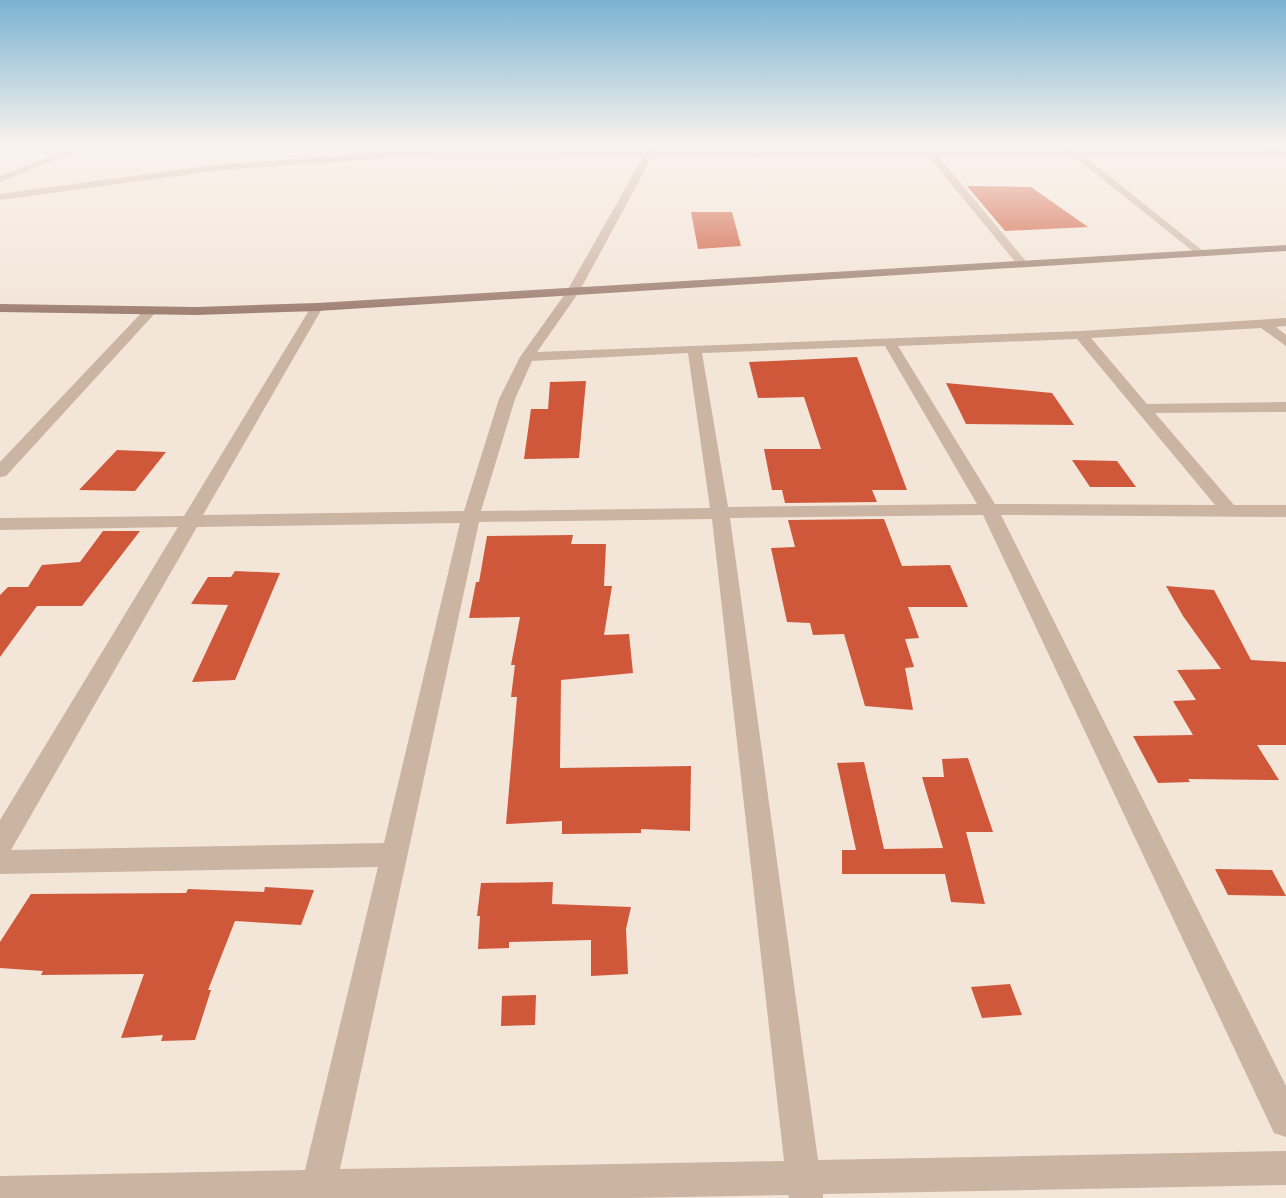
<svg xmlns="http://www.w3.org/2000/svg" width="1286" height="1198" font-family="'Alegreya Sans',sans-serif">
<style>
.building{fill:#cf583a}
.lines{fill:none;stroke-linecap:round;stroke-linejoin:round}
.street{fill:#ccb4a3;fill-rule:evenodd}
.secondary{fill:#a08274;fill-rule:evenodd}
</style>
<rect width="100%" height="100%" fill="#f3e5d8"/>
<!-- building -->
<g class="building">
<polygon points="967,186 1031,187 1088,227 1005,231"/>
<polygon points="691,212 732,212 741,246 698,249"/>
<polygon points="857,357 907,490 872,490 877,502 785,503 782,490 772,490 764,449 821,449 804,397 758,398 749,362"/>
<polygon points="586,381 579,458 524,459 531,409 548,409 550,382"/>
<polygon points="946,383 1052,393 1074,425 966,424"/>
<polygon points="117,450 166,452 135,491 79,490"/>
<polygon points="1072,460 1117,461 1136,487 1090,487"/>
<polygon points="884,519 902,566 950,565 968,607 908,607 919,638 905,639 914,667 905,668 913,710 865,706 844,634 813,635 810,623 787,622 771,548 795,547 788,520"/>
<polygon points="103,531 140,531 82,606 37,606 0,657 0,595 8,587 28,587 42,565 80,562"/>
<polygon points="573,535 571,544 606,544 604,586 612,586 604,635 629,634 633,673 561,680 560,768 691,766 690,831 641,829 641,833 562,834 562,821 506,824 517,697 511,697 515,665 511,665 520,617 469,618 476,582 479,582 487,536"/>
<polygon points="235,571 280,573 235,680 192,682 228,605 191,604 208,577 231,577"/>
<polygon points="1166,586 1214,590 1251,660 1286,662 1286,745 1257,745 1279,780 1188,779 1190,782 1158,783 1133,736 1193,735 1173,701 1196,700 1177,670 1221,669 1183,616"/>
<polygon points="968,758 993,832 966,832 985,904 951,902 945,874 842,874 842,850 856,850 837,763 864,762 884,849 943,848 922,777 944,777 942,759"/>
<polygon points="1215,869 1272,870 1286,896 1228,895"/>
<polygon points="553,882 552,904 631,907 626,929 628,974 591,976 591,940 509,942 509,948 478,949 480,916 477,916 481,883"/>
<polygon points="265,887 314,890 301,925 235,921 208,990 211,990 195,1040 161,1041 163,1035 121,1038 144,974 41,975 43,971 0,968 0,942 31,894 186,893 188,889 264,892"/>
<polygon points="1010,984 1022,1015 982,1018 971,987"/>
<polygon points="536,995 535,1025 501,1026 502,996"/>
</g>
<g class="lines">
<!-- street -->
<g class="street">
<polygon points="81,145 93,145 0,182 0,176"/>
<path d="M 647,145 L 655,145 L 655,151 L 1067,150 L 1071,147 L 1077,150 L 1286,149 L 1286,155 L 1083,155 L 1203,251 L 1203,255 L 1199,256 L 1072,155 L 938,156 L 1025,260 L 1025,264 L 1017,264 L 928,156 L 652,157 L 579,292 L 537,352 L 1081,331 L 1286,318 L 1286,326 L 1276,327 L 1286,335 L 1286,346 L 1261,328 L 1091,338 L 1147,404 L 1286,402 L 1286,412 L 1155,413 L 1234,505 L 1286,505 L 1286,517 L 1001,515 L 1286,1086 L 1286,1137 L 1274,1133 L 983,515 L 730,518 L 818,1160 L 1286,1151 L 1286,1185 L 823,1194 L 823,1198 L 789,1198 L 788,1195 L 628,1198 L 0,1198 L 0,1176 L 305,1170 L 378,867 L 0,874 L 0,820 L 178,527 L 0,530 L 0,518 L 184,516 L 311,307 L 317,303 L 323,307 L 203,515 L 464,511 L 499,399 L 520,357 L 567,291 L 643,157 L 388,158 L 214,171 L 0,200 L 0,194 L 214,165 L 388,152 L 646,151 ZM 1077,339 L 1215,505 L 995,504 L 898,346 ZM 885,346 L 977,504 L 728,507 L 702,353 ZM 688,353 L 710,508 L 481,511 L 515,399 L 532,361 ZM 712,519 L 784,1161 L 340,1169 L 479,522 ZM 460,523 L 384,843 L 11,850 L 197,527 Z"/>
<polygon points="146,308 157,311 6,476 0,477 0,462"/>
</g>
<!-- secondary -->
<polygon class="secondary" points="1286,245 1286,251 317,311 196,315 0,312 0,304 196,307 317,303"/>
</g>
<!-- sky -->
<linearGradient id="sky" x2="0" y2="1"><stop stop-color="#7ab3d2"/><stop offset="0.46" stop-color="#faf3ed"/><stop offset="1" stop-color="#faf3ed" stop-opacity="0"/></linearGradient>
<rect width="1286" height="313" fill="url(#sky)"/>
</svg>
